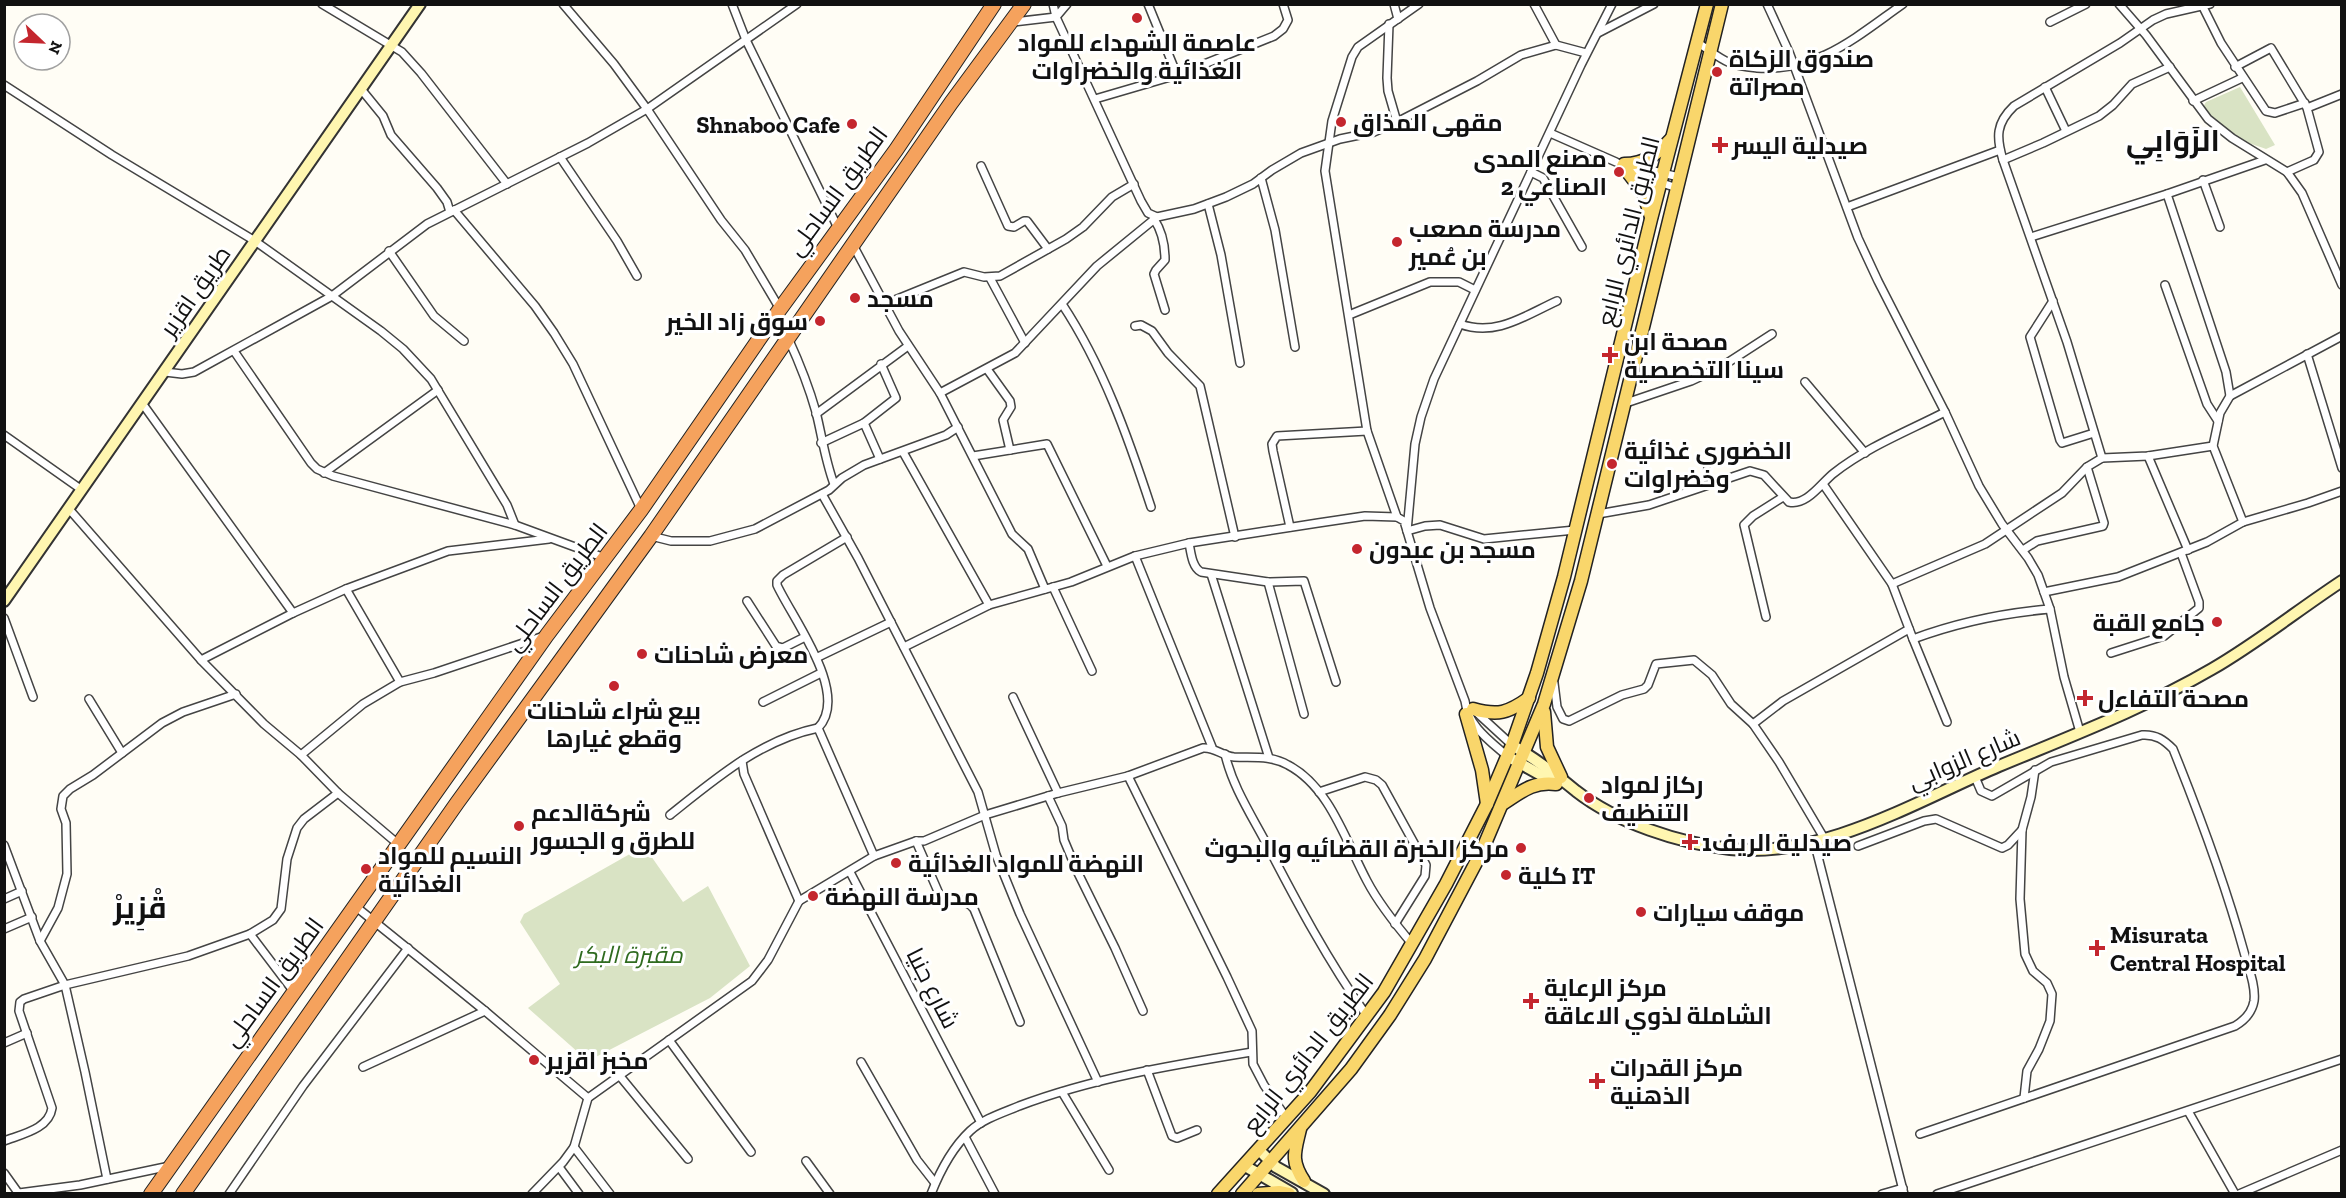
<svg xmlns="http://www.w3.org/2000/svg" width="2346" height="1198" font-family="'Zilla Slab',Cairo,serif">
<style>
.cemetery{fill:#d9e3c4}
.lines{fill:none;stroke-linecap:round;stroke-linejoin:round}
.street-casing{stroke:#444;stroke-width:10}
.secondary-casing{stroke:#333;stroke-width:14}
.primary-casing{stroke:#222;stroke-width:15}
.highway-casing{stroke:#222;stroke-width:16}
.street{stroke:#fff;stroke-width:7}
.secondary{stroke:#fff6b0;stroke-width:10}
.primary{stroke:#f9d66b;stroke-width:12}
.highway{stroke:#f5a25d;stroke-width:14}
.poi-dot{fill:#c4262e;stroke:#fff;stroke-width:2}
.labels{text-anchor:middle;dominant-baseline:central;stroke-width:6;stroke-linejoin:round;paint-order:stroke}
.poi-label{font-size:24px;font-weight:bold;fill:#111;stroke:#fff;text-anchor:start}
.street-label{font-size:24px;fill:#111;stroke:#fff}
.park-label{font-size:24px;font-style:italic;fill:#2f6b1f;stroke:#fff}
.district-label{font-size:30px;font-weight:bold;fill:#111;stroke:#fff}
</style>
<rect width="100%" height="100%" fill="#fffdf5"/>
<!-- cemetery -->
<g class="cemetery">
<path d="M 2240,87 L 2275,145 L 2266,149 C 2240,140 2217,132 2203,107 L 2206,102 Z"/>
<polygon points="644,846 683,902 708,886 750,966 710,998 588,1061 528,1008 560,984 520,922 524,914"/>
</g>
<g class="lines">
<defs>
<g id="street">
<polyline points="322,4 402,52 421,73 507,184"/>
<polyline points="563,4 614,64 647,109 721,220 745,250 780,309"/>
<polyline points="732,4 746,40 838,228"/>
<polyline points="1053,4 1056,17 1141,201 1148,213 1157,217"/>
<polyline points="1148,4 1177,75"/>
<polyline points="1394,4 1398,19"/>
<polyline points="1419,4 1358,47 1352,57 1332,121 1325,171 1367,431 1397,517 1404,521 1407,531 1425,526 1440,525 1484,539 1575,530"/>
<polyline points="1534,4 1556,45"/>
<polyline points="1767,4 1789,52 1858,238 1878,281 1945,412 1979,486 2002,524 2028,558 2038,575 2050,609 2064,677 2080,732"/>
<polyline points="2119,4 2146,35 2208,119 2232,138 2287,172 2302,193 2342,285"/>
<polyline points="2202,5 2221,43 2266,111 2275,113 2305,103"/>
<polyline points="1013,22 1056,17 1067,4"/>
<polyline points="2050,22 2086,4"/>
<polyline points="1389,24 1387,78 1388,91 1397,122"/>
<polyline points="1598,33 1654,4"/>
<path d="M 1698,43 C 1708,49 1718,58 1730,63 C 1738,66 1748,67 1757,68 C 1818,72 1856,37 1903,4"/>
<polyline points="2235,67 2271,48 2306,106"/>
<polyline points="4,85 112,155 255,241 381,331 403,349 431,379 507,505 515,525"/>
<polyline points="2045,87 2066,131"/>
<polyline points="361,89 383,116 391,135 437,188 447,202 450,212"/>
<polyline points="1095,99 1177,75 1274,36 1283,29 1288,20 1283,4"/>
<polyline points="2193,101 2242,78"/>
<polyline points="1550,133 1616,162 1641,176 1677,188"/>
<polyline points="560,157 617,241 637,276"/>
<polyline points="2003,160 2043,143 2099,116 2113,105 2132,84 2170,67"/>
<polyline points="981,166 1008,226 1014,227 1024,221 1027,221 1048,249"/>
<polyline points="1633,166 1679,177"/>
<polyline points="1531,172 1543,178 1582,247"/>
<polyline points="2287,172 2314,160 2319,152 2307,108 2342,94"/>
<polyline points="1261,178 1275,230 1295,347"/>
<polyline points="2203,180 2220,227"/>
<polyline points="1208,204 1221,255 1240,363"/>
<polyline points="1847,207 2000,150"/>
<polyline points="454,210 535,306 554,333 573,364 641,509"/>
<path d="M 1154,219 C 1162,231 1165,246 1165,260 L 1156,270 L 1154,274 L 1165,310"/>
<polyline points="2031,237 2167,194"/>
<polyline points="853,245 899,331 940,393 1012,534 1028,549 1045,589"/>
<polyline points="389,251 434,316 464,341"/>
<polyline points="990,278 1025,343"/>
<polyline points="2165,285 2207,404 2218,421"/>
<polyline points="2053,301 2030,337 2060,440 2062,443 2094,433"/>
<polyline points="884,302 895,300 964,272 984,277 1000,276 1066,239 1083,227 1112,197 1134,184"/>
<path d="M 1062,304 C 1103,366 1128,437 1151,507"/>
<polyline points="1349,315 1430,282 1459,282 1475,290"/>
<path d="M 1460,324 C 1496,337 1524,316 1557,301"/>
<polyline points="1135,326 1141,325 1152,331 1168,353 1200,386 1235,537"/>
<path d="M 788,338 C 799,362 809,387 816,412 C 822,436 825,460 834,484"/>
<polyline points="234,351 311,463 317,469 333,476 515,525 605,558"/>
<polyline points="2307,354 2342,468"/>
<polyline points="987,369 1010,401 1011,407 1003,420 1010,450"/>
<polyline points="165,372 182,374 194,372 332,296 427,224 588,143 647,109 797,4"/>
<polyline points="1805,382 1865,453"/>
<polyline points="940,393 1015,353 1097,266 1157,217 1194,209 1226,197 1253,184 1272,170 1301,153 1340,139 1374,132 1397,122 1477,81 1521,55 1556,45 1586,53"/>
<polyline points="2230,396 2342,336"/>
<polyline points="142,403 293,613"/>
<polyline points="1623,404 1691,381 1721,367 1772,334"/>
<polyline points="816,414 908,346"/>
<polyline points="864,423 880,459"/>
<polyline points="4,435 82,490"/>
<polyline points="821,443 864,423 896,398 881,364"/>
<polyline points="903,452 989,605"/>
<polyline points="973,456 1047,444 1107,566"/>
<polyline points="2148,456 2188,550"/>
<polyline points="2102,458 2148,456 2213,446"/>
<polyline points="324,473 438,390"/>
<path d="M 1823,484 L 1892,584 L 1985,544 L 2062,493 L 2087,467 L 2102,458 L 2067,342 L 2003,160 C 1996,137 1996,123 2014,106 L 2120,43 L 2153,20 L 2166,14 L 2210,4"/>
<polyline points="822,494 858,558 978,792 996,855 1020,914 1098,1082"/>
<polyline points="69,509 201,660 264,724 301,755 338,793 398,844"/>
<path d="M 1598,514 L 1649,505 L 1750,471 L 1764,475 L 1789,502 C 1807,506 1821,483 1834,473 C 1867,447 1908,431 1945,412"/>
<polyline points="2243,522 2213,446 2220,413 2230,396 2226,372 2167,194 2265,160"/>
<polyline points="1290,527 1273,451 1272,444 1277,436 1367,431"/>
<polyline points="651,536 671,541 710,541 755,529 829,490 842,478 864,465 946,435 958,427"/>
<path d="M 847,537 L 783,575 L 777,581 L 777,585 C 792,618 851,694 818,728 L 874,856"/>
<path d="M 1189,543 C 1191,553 1192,567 1201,572 L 1268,582 L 1304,581 L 1336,682"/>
<polyline points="2023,550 2037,541 2103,526 2104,523 2087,467"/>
<polyline points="1135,556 1212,747"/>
<polyline points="1211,574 1269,758"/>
<polyline points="1268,582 1304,714"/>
<path d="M 1892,584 L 1913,639 C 1956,623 2004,613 2050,609"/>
<polyline points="1053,587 1092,671"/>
<polyline points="346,589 400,682"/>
<polyline points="2044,592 2118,577 2207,542 2243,522 2308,503 2342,491"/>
<polyline points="747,601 776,646 783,648 805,637"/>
<polyline points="1766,617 1744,525 1753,516 1783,497"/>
<polyline points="4,618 33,697"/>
<polyline points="1913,639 1947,722"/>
<polyline points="904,647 989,605 1071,582 1135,556 1189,543 1318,523 1365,516 1397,517"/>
<polyline points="2111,653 2164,636 2199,608 2199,602 2181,553"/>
<polyline points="818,657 891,622"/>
<polyline points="201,660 293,613 346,589 448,551 549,539"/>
<polyline points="1554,683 1557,707 1563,719 1569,721 1622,695 1644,689 1648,685 1656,664 1694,660 1712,675 1731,704 1753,724"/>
<polyline points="1013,697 1058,793"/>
<polyline points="89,699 122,753"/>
<polyline points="763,702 821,673"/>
<polyline points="1475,711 1512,745"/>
<path d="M 1225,754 C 1232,785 1250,813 1265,841 C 1296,901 1328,961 1367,1016"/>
<polyline points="301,755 363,704 400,682 434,673 544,636"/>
<path d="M 1507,756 C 1490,741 1468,726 1465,701 L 1430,608 L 1407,531 L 1415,444 L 1421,417 L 1434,379 L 1581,65 L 1612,4"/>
<polyline points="742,761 744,774 799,901"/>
<polyline points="1128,776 1227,977 1252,1031 1253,1064 1264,1085 1287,1119"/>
<polyline points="1319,792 1365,777 1376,780 1382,785 1426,865 1425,876 1395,924"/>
<polyline points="1048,796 1062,826 1064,840 1077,871 1115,948 1143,1011"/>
<path d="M 670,815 C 715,779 760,740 818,728"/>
<polyline points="1824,838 1779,762 1753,724 1783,701 1909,629"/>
<path d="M 916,841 L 940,896 C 952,900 966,898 974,909 L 1020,1022"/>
<polyline points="1814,841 1904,1194"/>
<polyline points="4,845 40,941 65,985 85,1072 107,1179"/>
<polyline points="1858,846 1924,821 1936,819 2002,848 2008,845 2022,830"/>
<polyline points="850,872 981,1123"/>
<polyline points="4,899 22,891"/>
<polyline points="355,906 485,1011 588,1098"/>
<polyline points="4,929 32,917"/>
<polyline points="250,934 294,992"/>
<polyline points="40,941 58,908 67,874 66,823 61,809 63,796 70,789 93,775 162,723 183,712 236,694"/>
<polyline points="669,1040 751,1152"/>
<polyline points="4,1043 27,1033"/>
<polyline points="861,1062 917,1160 935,1183"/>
<polyline points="363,1067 485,1011"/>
<polyline points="1147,1070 1172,1136 1177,1138 1197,1130"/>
<polyline points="619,1075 688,1159"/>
<polyline points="1062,1092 1109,1170"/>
<polyline points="2024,1098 2027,1071 2039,1049 2050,1021 2052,994 2047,983 2033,971 2025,954 2020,899 2022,830 2031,797 2035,770"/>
<polyline points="2188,1111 2235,1194"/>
<path d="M 1920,1134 L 2235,1026 C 2245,1020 2252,1013 2254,1001 C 2256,986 2248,967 2244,952 C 2225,883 2200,816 2173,749 C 2164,740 2156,734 2142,735 L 2051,762 L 1992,796 L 1981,791 L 1975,777"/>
<polyline points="965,1137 995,1194"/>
<path d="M 4,1141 C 22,1134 49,1129 52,1108 L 19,1011 L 20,1002 L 24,999 L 65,985 L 188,956 L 250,934 L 273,920 L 281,909 L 287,859 L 297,828 L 304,819 L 338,793"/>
<polyline points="574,1147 610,1194"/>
<polyline points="806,1161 830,1194"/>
<polyline points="559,1167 579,1194"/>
<polyline points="4,1173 19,1194"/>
<polyline points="19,1193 80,1185 170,1166"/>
<polyline points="229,1194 303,1086 408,948"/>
<path d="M 532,1194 L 563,1162 L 574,1147 L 588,1098 L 752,981 L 768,960 L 799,901 L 874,856 L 916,841 L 924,841 L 985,815 L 1058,793 L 1128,776 L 1203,748 C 1215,747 1222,756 1234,757 C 1253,758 1270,755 1288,765 C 1330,787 1346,842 1367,881 C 1379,904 1396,925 1413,945"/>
<path d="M 931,1194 C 940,1171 952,1148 970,1131 C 983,1119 1002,1113 1019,1106 C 1093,1078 1173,1065 1252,1052"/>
<polyline points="1882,1194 1903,1188"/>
<polyline points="1937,1194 2342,1059"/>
<polyline points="2239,1194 2342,1150"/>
</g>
<g id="secondary">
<polyline points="4,601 420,4"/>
<path d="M 1517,748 C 1538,761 1557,775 1576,791 C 1617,823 1679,843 1730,849 C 1822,859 1917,801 1999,766 C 2071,736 2145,708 2212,669 C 2257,643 2298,610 2342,581"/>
<polyline points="1507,756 1557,784"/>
<polyline points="1259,1150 1276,1167 1324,1194"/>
<polyline points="1245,1166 1292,1193"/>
</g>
<g id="primary">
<path d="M 1624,164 C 1646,164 1657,154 1671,139"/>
<polyline points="1623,166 1643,192 1651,217"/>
<path d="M 1473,709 C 1498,716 1508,713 1529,698"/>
<polyline points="1544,712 1547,747 1561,777"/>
<polyline points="1466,714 1482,770 1487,804"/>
<path d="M 1504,803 C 1521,792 1533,781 1556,784"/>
<path d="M 1300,1129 C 1295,1151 1290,1160 1304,1181"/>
<polyline points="1218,1194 1310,1092 1384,992 1446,884 1487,804 1512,745 1537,673 1564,577 1651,219 1707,4"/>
<polyline points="1242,1194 1351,1069 1390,1015 1425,959 1481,853 1544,704 1581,581 1722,4"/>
<polyline points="1258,1194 1279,1192 1289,1194"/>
</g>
<g id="highway">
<polyline points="151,1194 547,635 641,510 780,309 896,150 994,4"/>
<polyline points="183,1194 457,803 651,536 951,103 1024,4"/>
</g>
</defs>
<!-- street casing -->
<use href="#street" class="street-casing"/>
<!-- secondary casing -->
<use href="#secondary" class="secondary-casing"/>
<!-- primary casing -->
<use href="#primary" class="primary-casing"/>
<!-- highway casing -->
<use href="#highway" class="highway-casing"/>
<!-- street -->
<use href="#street" class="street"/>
<!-- secondary -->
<use href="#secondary" class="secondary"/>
<!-- primary -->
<use href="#primary" class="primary"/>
<!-- highway -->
<use href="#highway" class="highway"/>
</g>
<!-- markers -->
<g class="poi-dot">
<circle cx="1137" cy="18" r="6"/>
<circle cx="1717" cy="72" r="6"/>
<circle cx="1341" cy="122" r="6"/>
<circle cx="852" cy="124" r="6"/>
<path d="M1717 136h6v6h6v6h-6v6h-6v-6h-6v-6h6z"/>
<circle cx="1619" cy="172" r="6"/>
<circle cx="1397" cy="242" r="6"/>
<circle cx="855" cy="298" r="6"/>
<circle cx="820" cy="321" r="6"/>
<path d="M1607 346h6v6h6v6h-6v6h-6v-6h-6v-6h6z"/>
<circle cx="1612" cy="464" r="6"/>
<circle cx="1357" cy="549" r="6"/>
<circle cx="2217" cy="622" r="6"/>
<circle cx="642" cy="654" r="6"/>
<circle cx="614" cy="686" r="6"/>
<path d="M2082 689h6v6h6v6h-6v6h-6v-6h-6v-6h6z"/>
<circle cx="1589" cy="798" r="6"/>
<circle cx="519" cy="826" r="6"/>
<path d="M1687 833h6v6h6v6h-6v6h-6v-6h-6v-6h6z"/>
<circle cx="1521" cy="848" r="6"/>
<circle cx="896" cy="863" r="6"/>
<circle cx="366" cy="869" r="6"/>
<circle cx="1506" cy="875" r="6"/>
<circle cx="813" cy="896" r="6"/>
<circle cx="1641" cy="912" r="6"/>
<path d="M2094 939h6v6h6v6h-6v6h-6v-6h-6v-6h6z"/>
<path d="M1528 992h6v6h6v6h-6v6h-6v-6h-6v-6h6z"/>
<circle cx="534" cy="1060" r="6"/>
<path d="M1594 1072h6v6h6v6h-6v6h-6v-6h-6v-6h6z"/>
</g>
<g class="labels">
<!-- poi labels -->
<g class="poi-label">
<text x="1137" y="42" text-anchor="middle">عاصمة الشهداء للمواد<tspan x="1137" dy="28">الغذائية والخضراوات</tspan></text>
<text x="1729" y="58">صندوق الزكاة<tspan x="1729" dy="28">مصراتة</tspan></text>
<text x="1353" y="122">مقهى المذاق</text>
<text x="840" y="124" text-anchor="end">Shnaboo Cafe</text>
<text x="1732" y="145">صيدلية اليسر</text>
<text x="1607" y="158" text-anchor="end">مصنع المدى<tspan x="1607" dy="28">الصناعي 2</tspan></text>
<text x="1409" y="228">مدرسة مصعب<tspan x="1409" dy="28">بن عُمير</tspan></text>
<text x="867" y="298">مسجد</text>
<text x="808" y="321" text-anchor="end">سوق زاد الخير</text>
<text x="1624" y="341">مصحة ابن<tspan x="1624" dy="28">سينا التخصصية</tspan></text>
<text x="1624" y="450">الخضوري غذائية<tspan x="1624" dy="28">وخضراوات</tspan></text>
<text x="1369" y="549">مسجد بن عبدون</text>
<text x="2205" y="622" text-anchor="end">جامع القبة</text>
<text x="654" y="654">معرض شاحنات</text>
<text x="2098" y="698">مصحة التفاءل</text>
<text x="614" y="710" text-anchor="middle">بيع شراء شاحنات<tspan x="614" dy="28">وقطع غيارها</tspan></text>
<text x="1601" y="784">ركاز لمواد<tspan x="1601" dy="28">التنظيف</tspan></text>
<text x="531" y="812">شركةالدعم<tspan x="531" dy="28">للطرق و الجسور</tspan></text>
<text x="1702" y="842">صيدلية الريف1</text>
<text x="1509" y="848" text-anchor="end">مركز الخبرة القضائيه والبحوث</text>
<text x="378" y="855">النسيم للمواد<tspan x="378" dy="28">الغذائية</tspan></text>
<text x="908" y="863">النهضة للمواد الغذائية</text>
<text x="1518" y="875">كلية IT</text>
<text x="825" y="896">مدرسة النهضة</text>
<text x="1653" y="912">موقف سيارات</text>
<text x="2110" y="934">Misurata<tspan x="2110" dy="28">Central Hospital</tspan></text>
<text x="1544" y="987">مركز الرعاية<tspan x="1544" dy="28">الشاملة لذوي الاعاقة</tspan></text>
<text x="546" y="1060">مخبز اقزير</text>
<text x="1610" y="1067">مركز القدرات<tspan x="1610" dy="28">الذهنية</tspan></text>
</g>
<!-- street labels -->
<g class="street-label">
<text transform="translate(837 191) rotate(-54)">الطريق الساحلي</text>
<text transform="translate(1628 231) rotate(-76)">الطريق الدائري الرابع</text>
<text transform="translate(195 291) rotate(-55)">طريق اقزير</text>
<text transform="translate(556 587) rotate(-53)">الطريق الساحلي</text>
<text transform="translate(1964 759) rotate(-23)">شارع الزوابي</text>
<text transform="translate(273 982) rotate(-54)">الطريق الساحلي</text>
<text transform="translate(933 988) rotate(63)">شارع جنيا</text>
<text transform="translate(1308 1053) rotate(-52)">الطريق الدائري الرابع</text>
</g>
<!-- park labels -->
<g class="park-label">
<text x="629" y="954">مقبرة البكر</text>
</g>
<!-- district labels -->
<g class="district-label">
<text x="2173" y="141">الزَوَابِي</text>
<text x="140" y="908">قْزِيرْ</text>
</g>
</g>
<!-- border -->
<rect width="2346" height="1198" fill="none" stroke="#111111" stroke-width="12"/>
<!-- north arrow -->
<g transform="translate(42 42) rotate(113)"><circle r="28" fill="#ffffff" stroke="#a0a0a0" stroke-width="1.5"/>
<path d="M0-4.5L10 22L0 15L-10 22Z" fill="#c4262e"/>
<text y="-9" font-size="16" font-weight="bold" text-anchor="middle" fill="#111111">N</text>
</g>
</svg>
